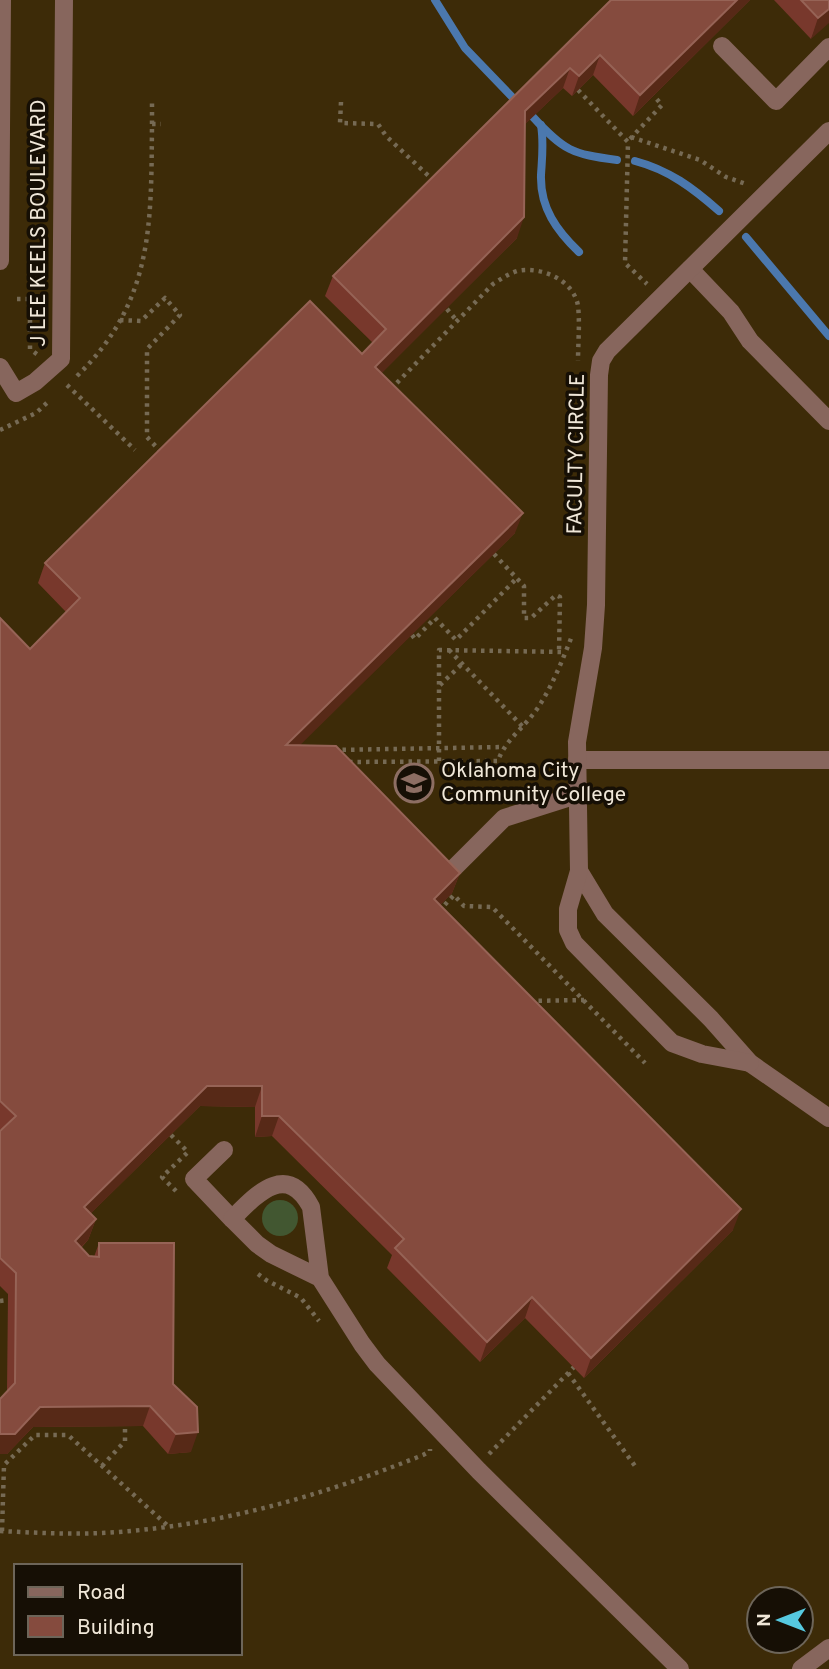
<svg xmlns="http://www.w3.org/2000/svg" width="829" height="1669" font-family="Overpass,sans-serif">
<style>
.built{fill:#3d2b08;fill-rule:evenodd}
.green{fill:#425731}
.lines{fill:none;stroke-linecap:round;stroke-linejoin:round}
.stream{stroke:#4b78ae;stroke-width:8}
.path{stroke:#766a54;stroke-width:4.5;stroke-dasharray:3.5 5;stroke-linecap:butt}
.minor{stroke:#87665d;stroke-width:18}
.wall{fill:#78382c}
.shaded-wall{fill:#572917}
.building{fill:#854b3e;stroke:#966356;stroke-width:2}
.labels{text-anchor:middle;dominant-baseline:central;stroke-width:7;stroke-linejoin:round;paint-order:stroke}
.street-label{font-size:21px;fill:#f0e7d8;stroke:#160f05}
.poi-label{font-size:21px;fill:#f0e7d8;stroke:#160f05;text-anchor:start}
</style>
<rect width="100%" height="100%" fill="#33250b"/>
<!-- built -->
<path class="built" d="M 0,0 L 829,0 L 829,1669 L 0,1669 ZM 16,1566 L 240,1566 L 240,1653 L 16,1653 ZM 759,1599 L 801,1599 L 801,1641 L 759,1641 Z"/>
<!-- green -->
<circle class="green" cx="280" cy="1218" r="18"/>
<g class="lines">
<!-- stream -->
<g class="stream">
<polyline points="435,0 465,48 516,101"/>
<path d="M 533,117 C 564,151 572,154 617,160"/>
<path d="M 541,125 C 544,143 542,158 541,175 C 540,208 557,231 579,252"/>
<path d="M 635,161 C 669,170 693,188 719,211"/>
<polyline points="746,237 829,336"/>
</g>
<!-- path -->
<g class="path">
<polyline points="578,90 628,142 625,263 647,284"/>
<polyline points="341,102 340,123 378,124 386,136 434,181"/>
<polyline points="152,124 152,102"/>
<polyline points="631,137 700,160 726,177 746,184"/>
<polyline points="630,139 662,105 653,95"/>
<polyline points="17,299 30,299 30,349 38,355"/>
<polyline points="447,309 457,321"/>
<polyline points="120,320 141,321 165,298 180,315 147,349 147,437 161,452"/>
<path d="M 77,376 C 154,301 151,223 152,124 L 161,124"/>
<polyline points="67,385 135,450"/>
<path d="M 391,389 L 493,284 C 501,279 508,274 517,271 C 541,266 574,280 578,306 C 580,323 578,344 578,361"/>
<polyline points="0,430 36,413 50,400"/>
<polyline points="494,554 524,586 524,618 531,618 556,595 560,597 559,652"/>
<polyline points="412,635 415,639 435,618 456,640 517,578"/>
<polyline points="449,650 523,727"/>
<polyline points="440,685 462,664"/>
<polyline points="334,750 503,747"/>
<polyline points="439,761 439,650 565,652"/>
<path d="M 349,762 L 498,761 C 505,740 524,728 537,709 C 552,687 562,661 572,636"/>
<polyline points="439,911 454,895 464,906 492,907 645,1063"/>
<polyline points="530,1001 584,1000"/>
<polyline points="171,1135 188,1152 162,1177 176,1191"/>
<polyline points="258,1274 266,1280 301,1298 319,1321"/>
<polyline points="0,1301 8,1300"/>
<polyline points="568,1373 635,1466"/>
<polyline points="489,1454 574,1367"/>
<polyline points="102,1466 125,1441 125,1426"/>
<path d="M 0,1531 C 39,1533 79,1535 118,1532 C 226,1524 323,1495 423,1455 L 430,1451 L 430,1449"/>
<polyline points="2,1531 4,1465 35,1435 68,1435 168,1526"/>
</g>
<!-- minor -->
<g class="minor">
<polyline points="722,46 776,101 829,47"/>
<polyline points="0,261 2,0"/>
<polyline points="690,269 731,312 750,341 829,421"/>
<polyline points="0,367 16,393 35,382 61,359 64,0"/>
<polyline points="577,760 829,760"/>
<polyline points="579,871 605,914 711,1019 750,1063 829,1118"/>
<polyline points="446,876 504,818 577,795"/>
<polyline points="750,1063 702,1054 672,1043 574,943 568,930 568,909 579,871 577,742 593,648 596,605 599,375 601,361 607,351 829,131"/>
<polyline points="224,1150 194,1179 232,1219"/>
<path d="M 320,1278 L 271,1254 L 257,1244 L 232,1219 C 256,1195 286,1161 311,1207 L 320,1278 L 362,1344 L 377,1364 L 479,1471 L 680,1669"/>
<polyline points="801,1669 829,1648"/>
</g>
</g>
<!-- wall -->
<g class="wall">
<polygon points="611,0 750,0 633,116 593,75 572,96 563,88 525,124 517,238 381,373 515,533 299,745 460,873 452,893 440,905 733,1230 584,1378 525,1318 480,1362 387,1268 392,1255 272,1136 255,1137 255,1107 200,1106 90,1214 96,1219 88,1240 81,1248 89,1256 94,1257 99,1243 173,1384 191,1452 168,1454 143,1426 33,1427 7,1454 0,1454 0,1399 7,1391 8,1294 0,1286 0,1131 1,1130 0,1129 0,618 30,649 66,612 38,583 45,563 362,354 373,343 325,296 333,276"/>
<polygon points="774,0 829,0 811,39"/>
</g>
<!-- shaded-wall -->
<g class="shaded-wall">
<polygon points="737,0 750,0 633,116 640,95"/>
<polygon points="829,9 829,23 811,39 818,18"/>
<polygon points="600,55 593,75 572,96 579,76"/>
<polygon points="570,68 563,88 518,131 525,111"/>
<polygon points="524,217 517,238 368,387 375,367"/>
<polygon points="523,513 515,533 279,766 286,745"/>
<polygon points="460,873 452,893 427,919 434,899"/>
<polygon points="207,1086 262,1086 255,1107 200,1106 76,1228 84,1207"/>
<polygon points="262,1116 279,1116 272,1136 255,1137"/>
<polygon points="741,1209 733,1230 584,1378 591,1358"/>
<polygon points="96,1219 88,1240 67,1261 75,1241"/>
<polygon points="532,1297 525,1318 480,1362 487,1342"/>
<polygon points="150,1406 143,1426 33,1427 7,1454 0,1454 0,1434 40,1407"/>
<polygon points="198,1432 191,1452 168,1454 176,1434"/>
</g>
<!-- building -->
<g class="building">
<polygon points="611,0 737,0 640,95 600,55 579,76 570,68 525,111 524,217 375,367 523,513 286,745 336,746 460,873 434,899 741,1209 591,1358 532,1297 487,1342 395,1248 404,1239 279,1116 262,1116 262,1086 207,1086 84,1207 96,1219 75,1241 89,1256 99,1257 99,1243 174,1243 173,1384 197,1407 198,1432 176,1434 150,1406 40,1407 15,1434 0,1434 0,1399 15,1383 16,1273 0,1258 0,1131 16,1116 0,1101 0,618 30,649 80,598 45,563 310,301 362,354 386,329 333,276"/>
<polygon points="801,0 829,0 829,9 818,18"/>
</g>
<!-- icons -->
<defs>
<symbol id="university-ring" viewBox="-11 -11 22 22"><circle r="9.5" fill="#160f05" stroke="#8d6e63" stroke-width="1.5"/><path d="M0-5L7-2L0 1L-7-2ZM-4 1L0 2.5L4 1V4Q0 6-4 4Z" fill="#8d6e63"/></symbol>
</defs>
<g fill-rule="evenodd">
<use href="#university-ring" x="392" y="761" width="44" height="44"/>
</g>
<g class="labels">
<!-- street labels -->
<g class="street-label">
<text transform="translate(39 223) rotate(-90)">J LEE KEELS BOULEVARD</text>
<text transform="translate(577 454) rotate(-89)">FACULTY CIRCLE</text>
</g>
<!-- poi labels -->
<g class="poi-label">
<text x="441" y="771">Oklahoma City<tspan x="441" dy="24">Community College</tspan></text>
</g>
</g>
<!-- legend -->
<rect x="14" y="1564" width="228" height="91" fill="#160f05" stroke="#6d6559" stroke-width="2"/>
<rect x="28" y="1587" width="35" height="10" fill="#87665d" stroke="#6d6559" stroke-width="2"/>
<text x="77" y="1599" font-size="21" fill="#f0e7d8">Road</text>
<rect x="28" y="1616" width="35" height="21" fill="#854b3e" stroke="#6d6559" stroke-width="2"/>
<text x="77" y="1634" font-size="21" fill="#f0e7d8">Building</text>
<!-- north arrow -->
<g transform="translate(780 1620) rotate(270)"><circle r="33" fill="#160f05" stroke="#6d6559" stroke-width="2"/>
<path d="M0-5L12 26L0 18L-12 26Z" fill="#56c9e0"/>
<text y="-10" font-size="19" font-weight="bold" text-anchor="middle" fill="#f0e7d8">N</text>
</g>
</svg>
